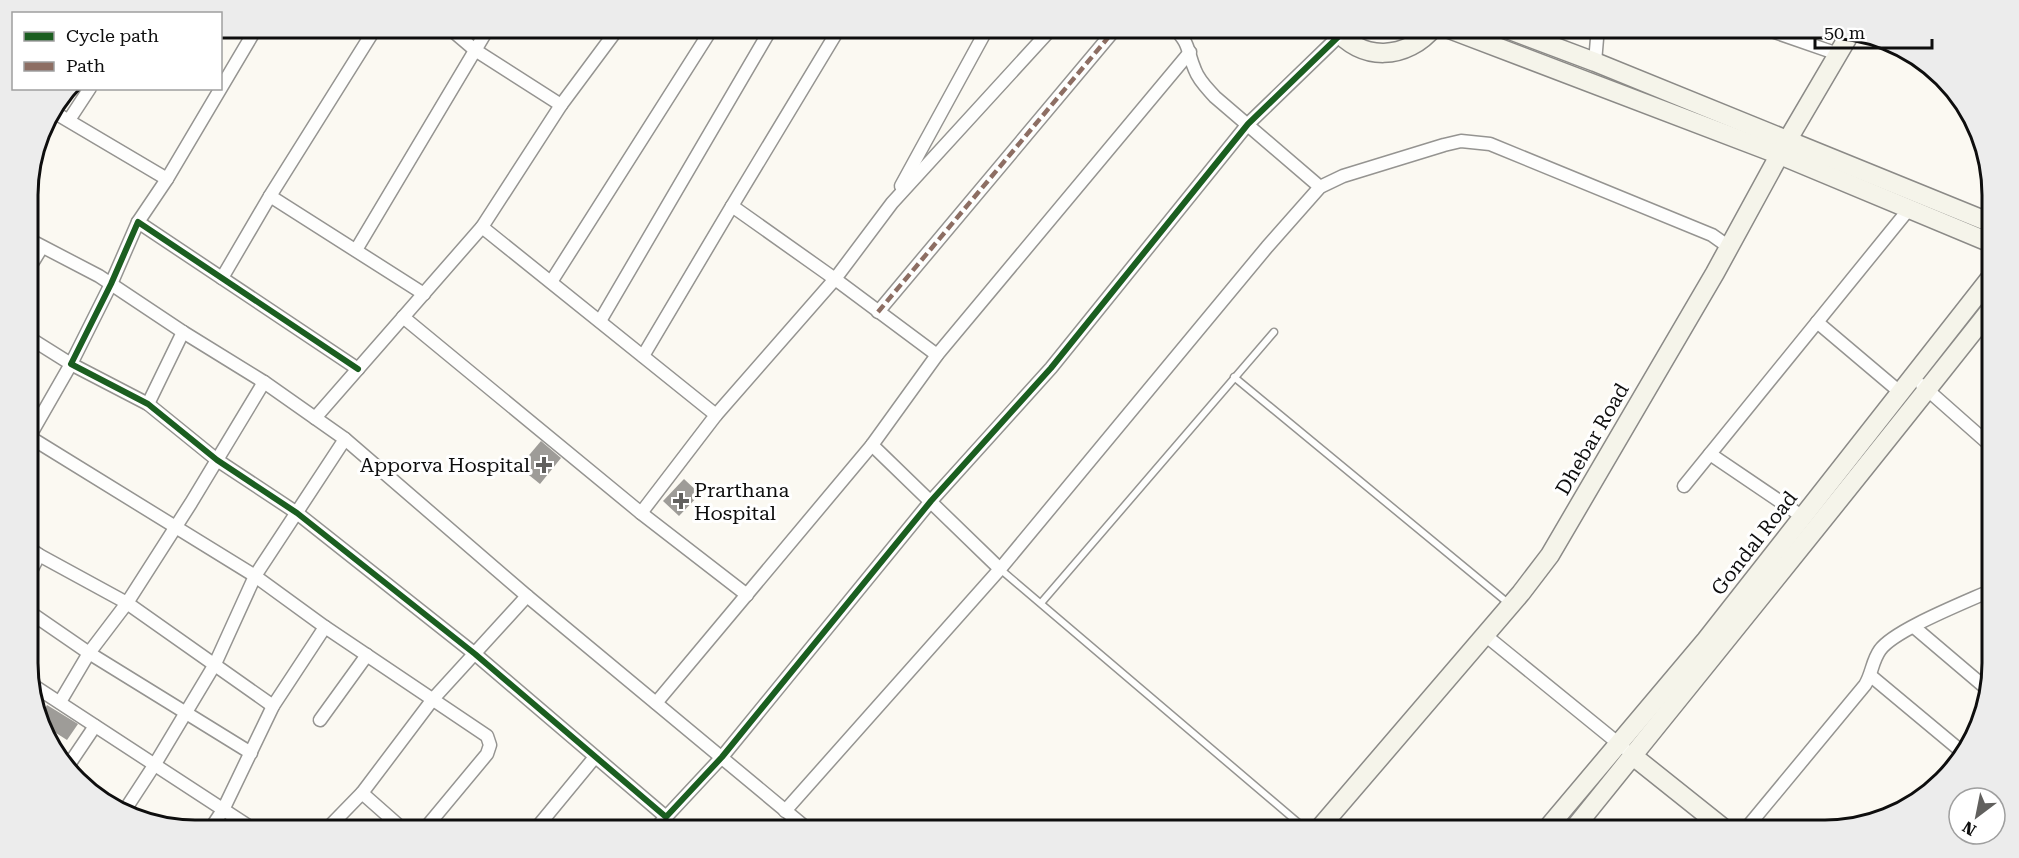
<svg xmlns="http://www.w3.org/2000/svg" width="2019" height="858" font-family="'Roboto Serif',serif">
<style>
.building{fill:#9e9c98}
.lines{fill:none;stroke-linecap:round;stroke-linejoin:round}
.lane-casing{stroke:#959491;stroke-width:9}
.street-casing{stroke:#959491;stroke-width:15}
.secondary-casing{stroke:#8b8a87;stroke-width:21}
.lane{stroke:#fefefd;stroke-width:6}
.street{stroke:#fefefd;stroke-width:12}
.secondary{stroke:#f5f4ea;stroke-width:18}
.quiet{stroke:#8d6e63;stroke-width:4.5;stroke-dasharray:9 4.5;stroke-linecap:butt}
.cycleway-casing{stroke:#fff;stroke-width:10}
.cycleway{stroke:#1b5e20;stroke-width:6}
.poi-dot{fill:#61605e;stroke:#fff;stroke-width:2}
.labels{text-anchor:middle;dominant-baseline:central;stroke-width:6;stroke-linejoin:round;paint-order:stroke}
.street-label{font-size:20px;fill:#0e0e0e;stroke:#fff}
.poi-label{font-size:20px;fill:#0e0e0e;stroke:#fff;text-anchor:end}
.rim{fill:none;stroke:#0e0e0e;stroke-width:3}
</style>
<rect width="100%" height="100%" fill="#fbf9f2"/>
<!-- building -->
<g class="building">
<polygon points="541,441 561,458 540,484 519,467"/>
<polygon points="684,479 700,494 679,516 663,501"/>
<polygon points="47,705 78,724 67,740 45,726 41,715"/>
</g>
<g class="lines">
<defs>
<g id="lane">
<polyline points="1234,377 1508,603"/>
<polyline points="1000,569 1308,831"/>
<polyline points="1041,603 1274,332"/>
</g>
<g id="street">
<polyline points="448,27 475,50 561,105"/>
<path d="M 1173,27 C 1191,45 1186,49 1195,70 C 1199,81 1208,89 1215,97 L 1320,187"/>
<polyline points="1760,27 1838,54"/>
<polyline points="1595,62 1598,27"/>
<polyline points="52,111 167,179"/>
<polyline points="69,120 90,88"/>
<polyline points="901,186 988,27"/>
<polyline points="270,196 424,294"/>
<polyline points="138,222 167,179 257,27"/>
<polyline points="482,227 716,415 641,513"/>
<polyline points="28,239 99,276 183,332 264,382 345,439 527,596 810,831"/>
<polyline points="356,250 489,27"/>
<polyline points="28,270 42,247"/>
<polyline points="222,278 270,196 376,27"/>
<polyline points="551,282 713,27"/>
<polyline points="878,312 1117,27"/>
<polyline points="403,317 641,513 747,595"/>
<polyline points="600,321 772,27"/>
<polyline points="1817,322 1901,393"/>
<polyline points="28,337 71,364 28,439"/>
<polyline points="937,355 835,279 892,203 1053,27"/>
<polyline points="643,356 732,206"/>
<polyline points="358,369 138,222 111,284 71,364 148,404 217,460 297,513 475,654 666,817 722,757 931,501 1051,368 1248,124 1340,35"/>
<polyline points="1922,385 1991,446"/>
<polyline points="148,404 183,332"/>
<polyline points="716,415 835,279 732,206 840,27"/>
<polyline points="315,418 482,227 561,105 619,27"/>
<polyline points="28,436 255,576 325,627 487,736 490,745 487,754 423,831"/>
<polyline points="872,445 1000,569"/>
<polyline points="1710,454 1803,517"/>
<polyline points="1684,486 1909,209"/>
<polyline points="28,547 39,555 28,577"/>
<polyline points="39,555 127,603 273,706"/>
<polyline points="28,611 89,653 251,753"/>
<polyline points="1914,627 1987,689"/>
<polyline points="1485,635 1624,748"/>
<polyline points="1871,676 1961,751"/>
<polyline points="28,682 256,831"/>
<polyline points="60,702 89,653 127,603 191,503 264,382"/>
<polyline points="656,703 872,445 937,355 1190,52"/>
<polyline points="320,720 367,655"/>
<polyline points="66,769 95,726"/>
<polyline points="362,793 405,831"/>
<polyline points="785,811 1000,569 1267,247 1320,187 1343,176 1444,145 1461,141 1490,144 1712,235 1729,247"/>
<polyline points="123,813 155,764 215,664 255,576 345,439"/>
<polyline points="209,831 223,810 273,706 325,627"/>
<polyline points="325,831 362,793 433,699 527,596"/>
<polyline points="534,831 595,757"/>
<polyline points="653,831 666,817"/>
<path d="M 1744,831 L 1865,685 C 1872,674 1872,661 1880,650 C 1894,630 1966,602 1992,590"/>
</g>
<g id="secondary">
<path d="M 1334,27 C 1361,63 1407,60 1434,27"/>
<polyline points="1444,27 1780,155 1991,243"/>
<polyline points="1502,27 1595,62 1991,223"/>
<polyline points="1633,756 1727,831"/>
<polyline points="1317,831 1521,593 1550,555 1715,273 1787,141 1851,32"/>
<polyline points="1545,831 1706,640 1991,277"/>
<path d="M 1572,831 C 1712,657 1853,484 1991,309"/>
</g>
</defs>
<!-- lane casing -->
<use href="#lane" class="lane-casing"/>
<!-- street casing -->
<use href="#street" class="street-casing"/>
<!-- secondary casing -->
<use href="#secondary" class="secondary-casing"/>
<!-- lane -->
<use href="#lane" class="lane"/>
<!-- street -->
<use href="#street" class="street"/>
<!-- secondary -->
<use href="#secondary" class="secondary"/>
<!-- quiet -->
<polyline class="quiet" points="878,312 1117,27"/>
<defs>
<polyline id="cycleway" points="358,369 138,222 111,284 71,364 148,404 217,460 297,513 475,654 666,817 722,757 931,501 1051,368 1248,124 1340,35"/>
</defs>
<!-- cycleway casing -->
<use href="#cycleway" class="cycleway-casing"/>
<!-- cycleway -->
<use href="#cycleway" class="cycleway"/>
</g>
<!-- markers -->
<g class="poi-dot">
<path d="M541 456h6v6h6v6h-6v6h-6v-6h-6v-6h6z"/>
<path d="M678 492h6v6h6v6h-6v6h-6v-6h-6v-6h6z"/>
</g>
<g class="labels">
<!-- street labels -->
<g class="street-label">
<text transform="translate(1592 439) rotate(-60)">Dhebar Road</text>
<text transform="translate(1754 543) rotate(-52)">Gondal Road</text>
</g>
<!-- poi labels -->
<g class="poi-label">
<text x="530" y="465">Apporva Hospital</text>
<text x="694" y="490" text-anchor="start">Prarthana<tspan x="694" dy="23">Hospital</tspan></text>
</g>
</g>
<!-- crop -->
<path d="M0 0H2019V858H0ZM195 38H1825A157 157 0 0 1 1982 195V663A157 157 0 0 1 1825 820H195A157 157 0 0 1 38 663V195A157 157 0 0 1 195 38Z" fill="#ececec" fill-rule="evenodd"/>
<path class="rim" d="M195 38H1825A157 157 0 0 1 1982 195V663A157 157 0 0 1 1825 820H195A157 157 0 0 1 38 663V195A157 157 0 0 1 195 38Z"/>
<!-- legend -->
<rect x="12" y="12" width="210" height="78" fill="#ffffff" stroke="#9f9f9f" stroke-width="1.5"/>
<rect x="24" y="32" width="30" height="9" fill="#1b5e20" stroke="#9f9f9f" stroke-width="1.5"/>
<text x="66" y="42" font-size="18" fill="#0e0e0e">Cycle path</text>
<rect x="24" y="62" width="30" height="9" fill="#8d6e63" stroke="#9f9f9f" stroke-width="1.5"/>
<text x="66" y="72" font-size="18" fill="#0e0e0e">Path</text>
<!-- north arrow -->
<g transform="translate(1977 816) rotate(212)"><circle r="28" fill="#ffffff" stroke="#9f9f9f" stroke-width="1.5"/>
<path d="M0-4.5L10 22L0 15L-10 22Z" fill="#61605e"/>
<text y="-9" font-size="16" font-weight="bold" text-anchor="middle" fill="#0e0e0e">N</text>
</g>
<!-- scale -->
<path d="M1815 39v9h117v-9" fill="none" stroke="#0e0e0e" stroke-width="3"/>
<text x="1824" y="39" font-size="18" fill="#0e0e0e" stroke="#ffffff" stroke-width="4.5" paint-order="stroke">50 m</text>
</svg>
